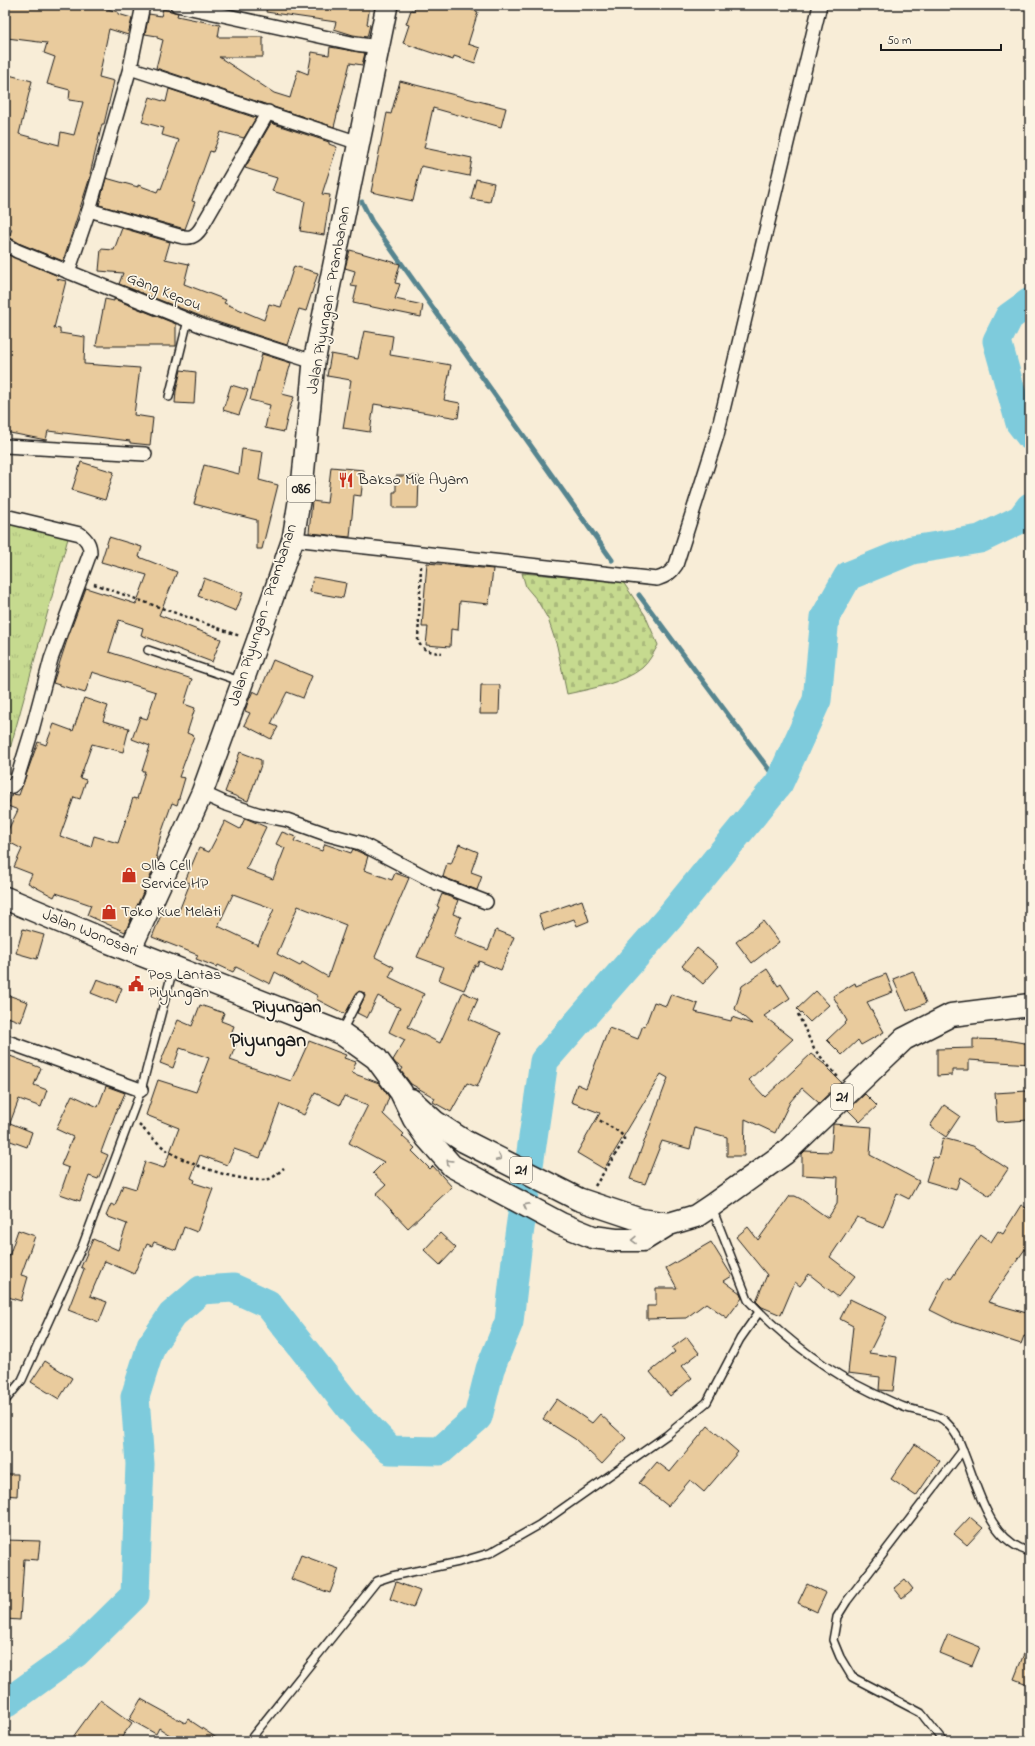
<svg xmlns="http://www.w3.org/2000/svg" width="1035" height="1746" font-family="'Indie Flower',sans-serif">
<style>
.grass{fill:url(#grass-tufts);stroke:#717b56}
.cemetery{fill:url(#cemetery-stones);stroke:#717b56}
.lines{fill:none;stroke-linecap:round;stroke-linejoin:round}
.stream{stroke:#57858f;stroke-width:5}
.river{stroke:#7ecbdc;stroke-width:29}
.building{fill:#e9cb9d;stroke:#1c1c1c;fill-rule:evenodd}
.service-casing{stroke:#1c1c1c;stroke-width:10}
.minor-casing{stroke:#1c1c1c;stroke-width:16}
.primary-casing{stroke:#1c1c1c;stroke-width:24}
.trunk-casing{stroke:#1c1c1c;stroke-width:25}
.path{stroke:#1c1c1c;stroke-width:2.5;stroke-dasharray:3 3;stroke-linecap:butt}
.service{stroke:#fcf5e5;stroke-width:7}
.minor{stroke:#fcf5e5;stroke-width:13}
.primary{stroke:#fcf5e5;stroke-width:21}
.trunk{stroke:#fcf5e5;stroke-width:22}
.oneway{stroke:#97938b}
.labels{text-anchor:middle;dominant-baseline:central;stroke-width:3.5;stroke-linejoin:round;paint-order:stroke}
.shield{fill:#fcf5e5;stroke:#5f5d58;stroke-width:1}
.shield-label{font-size:15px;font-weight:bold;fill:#1c1c1c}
.street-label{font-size:16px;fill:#1c1c1c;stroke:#fcf5e5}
.poi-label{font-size:16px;fill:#1c1c1c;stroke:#fcf5e5;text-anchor:start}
.quarter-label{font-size:18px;font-weight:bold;fill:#1c1c1c;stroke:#fcf5e5}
.district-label{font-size:20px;font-weight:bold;fill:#1c1c1c;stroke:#fcf5e5}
</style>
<defs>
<pattern id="grass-tufts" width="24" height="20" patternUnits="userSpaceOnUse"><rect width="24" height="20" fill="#c6da8f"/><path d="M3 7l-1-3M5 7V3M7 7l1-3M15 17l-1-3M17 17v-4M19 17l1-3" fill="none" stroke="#aaba7b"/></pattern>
<pattern id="cemetery-stones" width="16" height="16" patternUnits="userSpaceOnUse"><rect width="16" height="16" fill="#c6da8f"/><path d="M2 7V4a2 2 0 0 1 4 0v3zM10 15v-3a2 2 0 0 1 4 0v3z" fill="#aaba7b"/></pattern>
</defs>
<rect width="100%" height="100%" fill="#f8edd7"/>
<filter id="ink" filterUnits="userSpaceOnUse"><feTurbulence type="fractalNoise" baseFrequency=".025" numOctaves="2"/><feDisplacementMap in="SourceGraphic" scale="8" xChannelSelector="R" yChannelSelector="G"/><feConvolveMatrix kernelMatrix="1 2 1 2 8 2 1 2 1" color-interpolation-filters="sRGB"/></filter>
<g filter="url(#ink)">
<!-- grass -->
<polygon class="grass" points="5,513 70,531 5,767"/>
<!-- cemetery -->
<path class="cemetery" d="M 522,573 L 623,582 L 645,615 L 658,645 C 654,652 649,662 642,668 C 624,683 590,689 567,694 L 557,646 L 548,619 L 537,600 L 526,587 Z"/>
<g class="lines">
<!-- stream -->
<g class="stream">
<polyline points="362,202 372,222 612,560"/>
<polyline points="639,595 779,783"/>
</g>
<!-- river -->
<g class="river">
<polyline points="1030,302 1009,317 997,341 1020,423 1030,436"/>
<polyline points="5,1704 76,1653 135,1595 140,1464 135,1397 151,1346 172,1315 201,1290 233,1288 268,1304 350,1408 390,1450 440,1451 478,1417 490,1369 509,1322 518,1242 544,1061 668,919 779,783 817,700 825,617 848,576 912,550 980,539 1021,519 1030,507"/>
</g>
</g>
<!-- building -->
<g class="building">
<polygon points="5,5 93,5 118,12 118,14 132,18 128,35 109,29 99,77 114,81 104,124 102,124 90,174 91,174 63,261 21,244 9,237 12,229 5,226 5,74 32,81 19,134 59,145 61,132 74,135 83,102 69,100 70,90 47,84 55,57 44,53 47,43 7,38 8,35 5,35"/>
<polygon points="267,5 360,5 370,6 367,24 370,25 367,37 353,35 334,29 336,22 266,12"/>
<polygon points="415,5 459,5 478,12 468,44 480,48 475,63 454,56 453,60 403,43 409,25 406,24 411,10 414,11"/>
<polygon points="163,9 178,13 177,16 220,25 218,37 263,37 263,57 219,57 274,93 290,98 298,70 308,74 312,52 329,55 330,47 365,53 362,65 350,63 334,127 156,68 163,40 157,38 157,36 145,34 149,14 161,16"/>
<polygon points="400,81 506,108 501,127 433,108 424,148 472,158 469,176 421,166 413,201 371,192 387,113 391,114"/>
<polygon points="169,89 256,118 244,138 221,132 213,152 210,151 192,201 195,202 185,229 99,205 106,178 138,187 138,185 157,192 159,188 161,189 179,140 162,135 164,128 142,122 150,97 166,102"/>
<polygon points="271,123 329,142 329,144 337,147 322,194 330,195 324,235 300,231 305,201 272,191 277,178 245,168"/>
<polygon points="476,179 494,183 490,202 471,199"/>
<polygon points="122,228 170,242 165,259 189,264 184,284 226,300 224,303 264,320 269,304 281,307 294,266 318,273 306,311 299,309 287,345 208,319 119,284 123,273 99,271 101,249 114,250"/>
<polygon points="350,250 400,264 395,283 400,284 395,299 423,305 421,317 353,303 357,287 351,286 355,271 345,268"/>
<polygon points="5,253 58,276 57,279 66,281 54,328 60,329 60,333 85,337 84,364 140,368 134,415 153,418 150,445 130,443 130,441 48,431 46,440 5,432"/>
<polygon points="105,299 114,301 114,299 176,324 176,346 96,346"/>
<polygon points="364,331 393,336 390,355 451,365 444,400 460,403 458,418 374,404 370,432 343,428 351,380 327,376 331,354 358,359"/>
<polygon points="262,354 291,363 282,394 294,397 289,410 284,432 265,428 270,405 250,400"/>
<polygon points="181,370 196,372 194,404 175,403 176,391"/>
<polygon points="231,385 248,390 239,415 223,410"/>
<polygon points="242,449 263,452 259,480 278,485 262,549 257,549 257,520 194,504 204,465 239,474"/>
<polygon points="81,462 114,472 105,500 72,490"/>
<polygon points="331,467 364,470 361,496 354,495 350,537 309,533 312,501 327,503"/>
<polygon points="396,476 419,476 418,508 393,508 393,492 396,492"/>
<polygon points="109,537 142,547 139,557 177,572 159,615 221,639 212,662 141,635 143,628 119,620 109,652 192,679 184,704 195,708 187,733 194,736 179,777 185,778 177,805 172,803 161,834 156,856 158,857 156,864 125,932 87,915 91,905 56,893 54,897 28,883 32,874 14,867 22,849 5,840 5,836 18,810 8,806 12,794 19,795 38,742 46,745 54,724 73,731 84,698 108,706 103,721 129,728 123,752 92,744 80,778 86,780 80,799 74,797 60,836 91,847 94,836 118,843 133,798 137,799 145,771 142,771 150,746 132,739 140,717 147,719 156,692 92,672 85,693 53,683 68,637 86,588 136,604 147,575 101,562"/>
<polygon points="427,563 493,569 489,604 460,601 458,630 451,629 450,647 426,645 428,627 422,627"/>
<polygon points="313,577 346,583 343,598 310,592"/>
<polygon points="204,578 243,593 236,611 198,596"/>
<polygon points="273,660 312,676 303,698 287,692 271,724 278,727 271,739 244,725 250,713 245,711 248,702 253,691 259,694"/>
<polygon points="481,685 500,685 499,714 480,714"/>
<polygon points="240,752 261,760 261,765 248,801 225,792"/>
<path d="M 245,818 L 266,827 L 246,869 L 273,879 L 285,848 L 276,844 L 282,832 L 296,837 L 294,841 L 322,851 L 325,844 L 351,853 L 353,849 L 357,851 L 368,856 L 364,870 L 392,880 L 395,873 L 409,878 L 375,957 L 394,967 L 389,977 L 424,994 L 408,1027 L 440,1043 L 463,992 L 478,999 L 469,1019 L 501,1033 L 477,1087 L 467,1083 L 451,1112 L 433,1102 L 435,1098 L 411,1084 L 401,1071 L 403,1068 L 396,1064 L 393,1060 L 405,1040 L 389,1032 L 400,1008 L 378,996 L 367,1018 L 357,1013 L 365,996 L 364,993 L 359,991 L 356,994 L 345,1014 L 316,999 L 318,996 L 275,972 L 270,984 L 236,967 L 233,972 L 218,965 L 217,967 L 196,959 L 198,955 L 152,937 L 163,910 L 177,916 L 190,883 L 185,881 L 199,848 L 209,852 L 225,821 L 240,829 ZM 233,894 L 274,909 L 258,945 L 218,926 ZM 298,906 L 346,925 L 328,977 L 302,962 L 300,966 L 277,954 Z"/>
<polygon points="459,844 478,852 471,872 482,876 477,890 443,877 447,863 451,864"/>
<polygon points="442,894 458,900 453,914 461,917 454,936 488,950 496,930 514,937 501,970 479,961 477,966 475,965 464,990 439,980 444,967 417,957 439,907 437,906"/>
<polygon points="582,900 589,921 577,926 574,919 544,930 539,915"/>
<polygon points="763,921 779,942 752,963 736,942"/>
<polygon points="23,929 44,935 37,959 16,953"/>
<polygon points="697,948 719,966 703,984 682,966"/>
<polygon points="767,969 778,986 781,984 790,998 764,1016 793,1039 749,1080 765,1097 811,1054 828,1067 827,1068 841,1082 819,1103 802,1088 790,1102 775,1133 745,1119 744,1156 727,1156 727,1137 695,1128 690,1149 662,1141 645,1184 630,1179 668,1078 661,1074 604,1169 577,1153 600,1113 571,1102 577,1084 586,1088 609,1028 638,1039 643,1025 645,1026 654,1002 666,1006 671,994 698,1004 695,1012 731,1021 732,1017 752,1024 735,1009 742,986"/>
<polygon points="913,971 926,1003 907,1011 893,979"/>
<polygon points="886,974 893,992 867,1002 884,1032 861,1045 858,1040 842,1055 827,1040 847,1021 833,996 855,983 856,986"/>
<polygon points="97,979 122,988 116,1003 91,993"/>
<polygon points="816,991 829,1005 810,1022 797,1009"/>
<polygon points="5,994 28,1002 21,1022 5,1016"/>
<polygon points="200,1005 224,1013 221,1021 234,1026 231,1034 239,1037 230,1060 291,1081 309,1041 346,1055 344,1058 356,1062 352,1073 379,1083 389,1097 383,1114 404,1134 402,1136 415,1148 412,1151 430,1169 433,1166 452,1187 408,1228 376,1194 386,1185 373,1173 384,1162 349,1143 368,1105 344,1096 340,1105 315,1093 304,1115 280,1104 260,1158 234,1149 227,1165 200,1155 191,1178 195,1180 194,1183 213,1189 197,1232 184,1227 176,1250 154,1242 152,1246 147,1244 134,1274 105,1261 90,1296 107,1302 99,1322 68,1310 84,1269 81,1267 93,1239 118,1250 127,1224 106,1216 111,1204 115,1206 123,1185 136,1189 145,1162 164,1168 179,1128 146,1115 158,1080 196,1092 209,1058 180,1048 173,1068 160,1063 178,1020 192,1026"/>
<polygon points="973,1039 1006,1040 1030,1044 1030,1064 969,1060 969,1070 952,1070 952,1075 937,1076 937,1049 973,1048"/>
<polygon points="5,1054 41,1068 34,1085 47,1090 41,1107 19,1099 10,1123 32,1132 27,1147 5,1139"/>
<polygon points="106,1086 125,1093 118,1109 117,1109 101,1152 108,1155 98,1179 89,1176 80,1201 60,1194 69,1168 61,1165 73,1137 56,1129 72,1095 98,1107"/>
<polygon points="1027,1091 1029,1120 997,1122 995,1093"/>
<polygon points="865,1094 877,1106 860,1122 848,1110"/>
<polygon points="944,1105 960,1116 946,1137 930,1126"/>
<polygon points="833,1124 872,1127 870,1155 919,1181 909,1199 897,1193 883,1228 857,1217 830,1257 855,1276 838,1297 809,1274 800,1286 795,1282 781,1315 762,1307 756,1301 767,1275 736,1237 748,1227 758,1240 790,1196 795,1196 801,1199 828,1218 837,1204 838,1177 802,1175 802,1154 805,1151 831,1152"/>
<polygon points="943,1138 973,1146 1008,1169 990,1196 960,1177 956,1190 926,1181 933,1157 938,1158"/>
<polygon points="1021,1205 1030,1210 1030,1242 988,1302 1030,1314 1030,1338 1024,1336 1021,1344 956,1323 930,1310 947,1277 951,1279 981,1235 991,1242 998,1231 1003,1234"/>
<polygon points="18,1230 35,1236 21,1275 28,1277 21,1301 5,1296 5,1268"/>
<polygon points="440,1233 456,1248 440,1265 424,1250"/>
<polygon points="711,1242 732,1276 724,1281 740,1293 742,1298 727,1318 706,1303 686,1318 647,1319 647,1306 656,1306 656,1288 677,1288 666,1268"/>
<polygon points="850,1299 887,1317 869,1353 897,1357 893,1391 879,1390 880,1377 848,1373 853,1326 840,1319"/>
<polygon points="687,1337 699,1353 682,1366 692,1378 670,1396 650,1372 675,1352 672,1348"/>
<polygon points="45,1361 72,1378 59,1399 31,1382"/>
<polygon points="557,1399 592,1423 600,1414 626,1438 602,1464 575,1439 543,1419"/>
<polygon points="708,1426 738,1452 704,1492 690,1480 668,1506 639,1483 657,1462 670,1472"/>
<polygon points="915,1444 940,1461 916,1496 891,1479"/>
<polygon points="5,1474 18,1474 17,1496 5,1495"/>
<polygon points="970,1517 983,1528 967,1545 954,1534"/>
<polygon points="5,1540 40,1541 38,1560 24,1559 20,1620 5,1619"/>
<polygon points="301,1555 339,1569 330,1593 291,1579"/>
<polygon points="905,1579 913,1589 902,1598 894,1588"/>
<polygon points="396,1582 420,1591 413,1608 390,1599"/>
<polygon points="807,1584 826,1593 817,1612 798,1603"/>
<polygon points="948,1634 980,1647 972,1666 940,1653"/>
<polygon points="1029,1641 1030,1641 1030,1685 1014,1679"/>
<polygon points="141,1699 185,1723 188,1719 221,1741 179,1741 159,1728 156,1734 129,1719"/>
<polygon points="100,1700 132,1723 119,1741 70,1741"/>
</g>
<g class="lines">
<defs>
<g id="service">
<polyline points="169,397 188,320"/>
<polyline points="148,650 240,681"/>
<polyline points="342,1031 360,996"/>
<path d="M 712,1208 L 748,1300 C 783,1337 825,1370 871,1392 C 882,1397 893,1403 904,1407 C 917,1412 936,1412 946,1422 C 957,1432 960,1443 965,1456 C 979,1491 989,1540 1030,1552"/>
<polyline points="5,1401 22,1380 82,1247 141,1090 173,969"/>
<polyline points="249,1741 377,1581 392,1576 459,1562 490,1553 539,1525 667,1435 707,1402 740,1339 759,1312"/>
<polyline points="943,1741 921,1713 852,1677 840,1657 833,1640 837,1617 847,1601 963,1450"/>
</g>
<g id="minor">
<polyline points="177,5 356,44 379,47"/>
<polyline points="130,68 359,143"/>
<path d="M 89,210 L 179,236 C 190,239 195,237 201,228 L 268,112"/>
<polyline points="5,244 17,251 205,327 314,362"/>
<polyline points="68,272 89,210 130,68 143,5"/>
<polyline points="5,446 145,454"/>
<path d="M 5,516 L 80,534 C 87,540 90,544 90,553 L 51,659 L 32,730 L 16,782 L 12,786 L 5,787"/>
<path d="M 293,539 L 657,579 C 666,576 671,573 676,565 L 717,435 L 820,5"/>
<polyline points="202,793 224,803 257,814 287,820 326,834 360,843 437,883 486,902"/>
<polyline points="5,1041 141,1090"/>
</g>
<polyline id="primary" points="130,950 202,793 257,642 293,539 303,477 314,362 387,5"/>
<g id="trunk">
<polyline points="5,898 109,942 341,1033 376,1058 401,1092 414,1119 427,1138 452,1166 561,1224 593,1237 616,1240 643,1240 669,1224 696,1216 711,1206 785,1153 904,1039 951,1015 1030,1005"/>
<polyline points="411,1100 435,1122 464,1141 578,1199 641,1220 669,1224"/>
</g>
</defs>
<!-- service casing -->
<use href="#service" class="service-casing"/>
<!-- minor casing -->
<use href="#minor" class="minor-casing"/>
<!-- primary casing -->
<use href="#primary" class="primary-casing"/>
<!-- trunk casing -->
<use href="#trunk" class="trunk-casing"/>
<!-- path -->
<g class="path">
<path d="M 421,566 L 418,641 C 422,651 431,652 442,653"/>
<polyline points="94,584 240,636"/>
<polyline points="798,1014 814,1049 838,1077"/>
<path d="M 139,1125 C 147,1132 155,1141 164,1148 C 182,1163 246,1185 269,1179 C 274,1178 280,1171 284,1168"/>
<polyline points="595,1186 624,1141 624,1137 619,1132 599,1120"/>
</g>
<!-- service -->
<use href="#service" class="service"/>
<!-- minor -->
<use href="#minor" class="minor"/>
<!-- primary -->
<use href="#primary" class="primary"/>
<!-- trunk -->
<use href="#trunk" class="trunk"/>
</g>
<!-- one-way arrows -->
<defs><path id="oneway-chevron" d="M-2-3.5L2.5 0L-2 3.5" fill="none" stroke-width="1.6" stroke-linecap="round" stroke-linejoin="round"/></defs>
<g class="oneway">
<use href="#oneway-chevron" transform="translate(499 1158) rotate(27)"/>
<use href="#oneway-chevron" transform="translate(449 1162) rotate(-135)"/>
<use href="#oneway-chevron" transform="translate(526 1206) rotate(-153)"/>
<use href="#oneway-chevron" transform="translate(634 1240) rotate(179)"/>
</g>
</g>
<!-- icons -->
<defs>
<symbol id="restaurant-bare" viewBox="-9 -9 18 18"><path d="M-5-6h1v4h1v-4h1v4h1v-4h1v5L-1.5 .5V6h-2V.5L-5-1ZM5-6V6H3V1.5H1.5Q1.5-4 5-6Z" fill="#c8321e" stroke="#fcf5e5" stroke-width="2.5" paint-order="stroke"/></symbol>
<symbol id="shop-bare" viewBox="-9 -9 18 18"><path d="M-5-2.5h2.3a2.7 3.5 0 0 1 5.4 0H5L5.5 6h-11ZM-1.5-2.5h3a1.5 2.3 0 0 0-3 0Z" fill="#c8321e" stroke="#fcf5e5" stroke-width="2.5" paint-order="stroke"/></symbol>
<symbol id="civic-bare" viewBox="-9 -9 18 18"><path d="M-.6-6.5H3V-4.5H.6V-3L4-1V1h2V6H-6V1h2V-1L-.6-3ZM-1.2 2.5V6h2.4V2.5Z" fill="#c8321e" stroke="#fcf5e5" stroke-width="2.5" paint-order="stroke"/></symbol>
</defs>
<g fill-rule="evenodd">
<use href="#restaurant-bare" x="335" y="469" width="22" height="22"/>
<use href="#shop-bare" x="118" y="864" width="22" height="22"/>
<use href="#shop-bare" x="98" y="901" width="22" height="22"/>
<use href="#civic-bare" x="125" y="973" width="22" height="22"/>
</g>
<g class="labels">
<!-- shield labels -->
<g class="shield">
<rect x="287" y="476" width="28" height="26" rx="3"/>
<rect x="831" y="1084" width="22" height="26" rx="3"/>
<rect x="510" y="1157" width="22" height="26" rx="3"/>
</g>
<g class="shield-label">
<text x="301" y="489">086</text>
<text x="842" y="1097">21</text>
<text x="521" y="1170">21</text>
</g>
<!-- street labels -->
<g class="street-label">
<text transform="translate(164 292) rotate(22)">Gang Kepou</text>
<text transform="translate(329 300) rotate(-80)">Jalan Piyungan - Prambanan</text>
<text transform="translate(263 615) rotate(-72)">Jalan Piyungan - Prambanan</text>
<text transform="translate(90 933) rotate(22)">Jalan Wonosari</text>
</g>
<!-- poi labels -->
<g class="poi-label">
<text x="358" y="480">Bakso Mie Ayam</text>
<text x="141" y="866">Olla Cell<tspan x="141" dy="18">Service HP</tspan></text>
<text x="121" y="912">Toko Kue Melati</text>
<text x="148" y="975">Pos Lantas<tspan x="148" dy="18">Piyungan</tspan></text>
</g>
<!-- quarter labels -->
<g class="quarter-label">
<text x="287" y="1008">Piyungan</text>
</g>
<!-- district labels -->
<g class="district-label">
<text x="268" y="1041">Piyungan</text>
</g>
</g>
<!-- margin -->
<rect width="1035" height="1746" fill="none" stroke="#fcf5e5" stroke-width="20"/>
<rect x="10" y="10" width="1015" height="1726" fill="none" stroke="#1c1c1c" stroke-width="1.5" filter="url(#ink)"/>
<!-- scale -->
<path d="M881 44v6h120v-6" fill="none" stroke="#1c1c1c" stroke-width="2"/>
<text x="887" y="44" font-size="12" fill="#1c1c1c" stroke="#fcf5e5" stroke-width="3" paint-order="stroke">50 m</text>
</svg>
